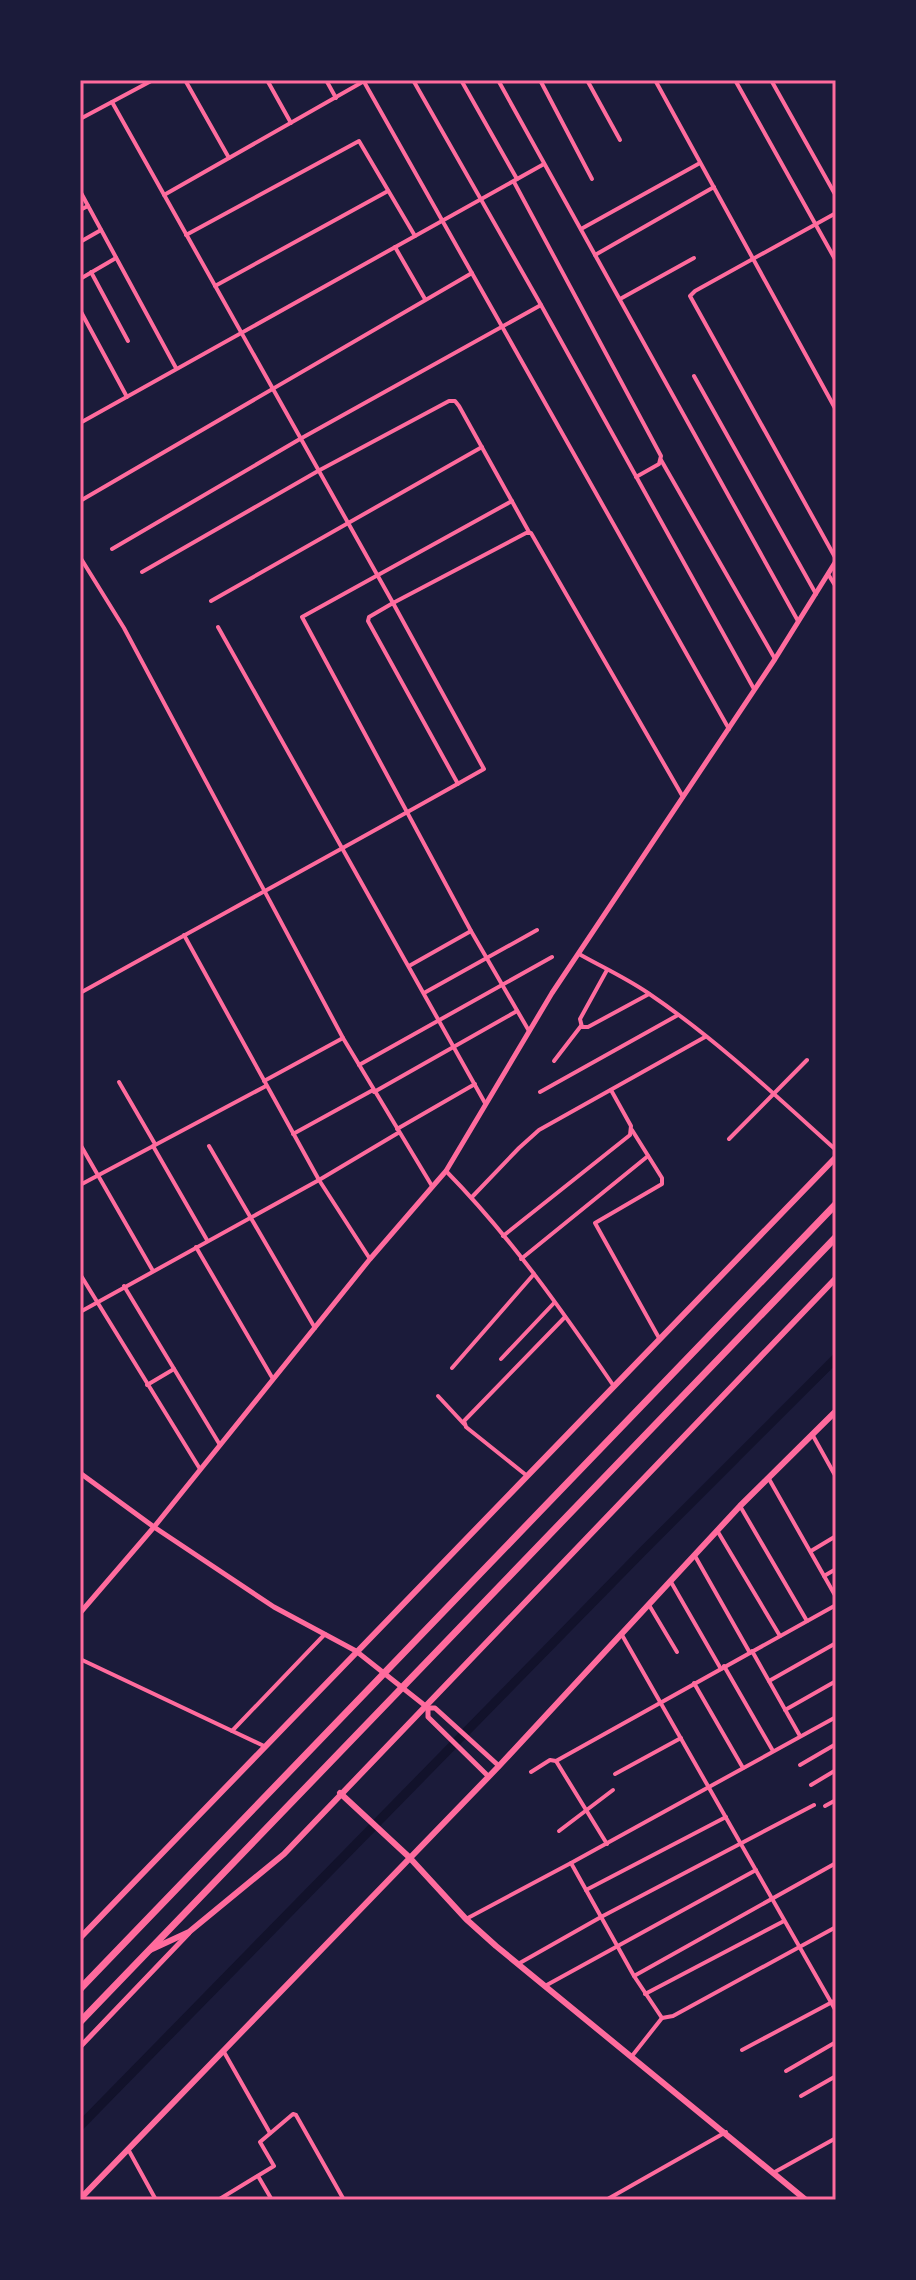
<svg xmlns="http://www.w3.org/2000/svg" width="916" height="2280" font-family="'Exo 2',sans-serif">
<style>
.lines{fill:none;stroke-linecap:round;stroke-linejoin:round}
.canal{stroke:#12122b;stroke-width:9}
.minor{stroke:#ff6b9d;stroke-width:4}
.tertiary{stroke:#ff6b9d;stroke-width:5}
.secondary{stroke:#ff6b9d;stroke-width:6}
.trunk{stroke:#ff6b9d;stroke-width:7}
.neatline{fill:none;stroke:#ff6b9d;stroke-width:3}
</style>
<rect width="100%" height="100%" fill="#1b1b3a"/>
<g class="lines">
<!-- canal -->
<polyline class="canal" points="80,2126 644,1550 836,1358"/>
<!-- minor -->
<g class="minor">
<polyline points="185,80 229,158"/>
<polyline points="267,80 291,123"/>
<polyline points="326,80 336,98"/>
<polyline points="363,80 729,729"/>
<polyline points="413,80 541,305 754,689"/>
<polyline points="461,80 517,179"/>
<polyline points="498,80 798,621"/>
<polyline points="540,80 592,179"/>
<polyline points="587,80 620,140"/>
<polyline points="655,80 836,410"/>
<polyline points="735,80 836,261"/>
<polyline points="771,80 836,196"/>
<polyline points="112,102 393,603 526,533 531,533 683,797"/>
<polyline points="80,119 153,80"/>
<polyline points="514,182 661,456 659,464 636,477"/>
<polyline points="80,191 176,368"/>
<polyline points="164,195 366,80"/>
<polyline points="80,210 88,206"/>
<polyline points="836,213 695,291 690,296 836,559"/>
<polyline points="581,229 700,163"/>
<polyline points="186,235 359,141 415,236"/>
<polyline points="80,242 101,230"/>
<polyline points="395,247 425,299"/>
<polyline points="595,255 714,187"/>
<polyline points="91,272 128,341"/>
<polyline points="80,279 116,258"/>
<polyline points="215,286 388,191"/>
<polyline points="620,299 694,258"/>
<polyline points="80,310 127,397"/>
<polyline points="694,376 816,594"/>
<polyline points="80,423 544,164"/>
<polyline points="661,460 775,659"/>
<polyline points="80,501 472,273"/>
<polyline points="512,501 302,617 471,931 529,1031"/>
<polyline points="112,549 300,439 541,305"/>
<polyline points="80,557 124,628 343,1038 432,1186"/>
<polyline points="142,572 318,471 449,401 455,401 459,406 529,532"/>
<polyline points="828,574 836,587"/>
<polyline points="211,601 482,447"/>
<polyline points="218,627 485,1103"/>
<polyline points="184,935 319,1180 398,1133"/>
<path d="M 579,954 C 602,967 626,978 648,993 C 716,1039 776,1096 836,1150"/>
<polyline points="409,966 471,931"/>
<polyline points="607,970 580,1019 582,1027 588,1027 649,994"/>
<path d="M 80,993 C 215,918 350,845 484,769 L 393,603 L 369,617 L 368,621 L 458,784"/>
<polyline points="424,993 537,930"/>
<polyline points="554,1061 581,1026"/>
<polyline points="359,1065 552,957"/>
<polyline points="264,1081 343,1038"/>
<polyline points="119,1082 155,1144"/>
<polyline points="374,1092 517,1011"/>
<polyline points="540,1092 678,1015"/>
<polyline points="397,1129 475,1084"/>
<polyline points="632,1130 662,1178 662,1184 595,1223 659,1338"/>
<polyline points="293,1134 373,1090"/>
<polyline points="729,1139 807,1060"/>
<polyline points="80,1144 153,1271"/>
<polyline points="153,1146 207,1240"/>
<polyline points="209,1146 315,1328"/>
<path d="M 446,1171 C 509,1235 562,1310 613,1385"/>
<polyline points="80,1185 266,1086"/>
<polyline points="472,1197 519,1148 539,1130 705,1037"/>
<polyline points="503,1236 630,1135 631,1126 611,1090"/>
<polyline points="196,1247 273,1379"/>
<polyline points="521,1259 648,1156"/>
<polyline points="80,1274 200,1469"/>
<polyline points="124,1286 220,1445"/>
<polyline points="80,1312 319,1180 370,1259"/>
<polyline points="501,1359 554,1303"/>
<polyline points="452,1368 534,1274"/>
<polyline points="147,1385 174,1369"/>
<polyline points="438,1396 464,1424"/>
<polyline points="812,1434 836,1477"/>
<polyline points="526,1475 466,1427 464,1421 565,1317"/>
<polyline points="769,1479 836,1597"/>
<polyline points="740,1506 807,1621"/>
<polyline points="718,1532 780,1636"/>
<polyline points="811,1551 836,1536"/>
<polyline points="695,1556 750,1653"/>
<polyline points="824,1576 836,1569"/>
<polyline points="671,1582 721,1669"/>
<polyline points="649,1605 677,1652"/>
<polyline points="622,1635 836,2011"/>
<polyline points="752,1651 800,1736"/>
<polyline points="80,1659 264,1746"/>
<polyline points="724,1666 773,1751"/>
<polyline points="769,1681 836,1643"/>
<polyline points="694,1683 743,1768"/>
<polyline points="785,1710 836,1681"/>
<polyline points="232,1731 325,1634"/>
<polyline points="556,1761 836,1605"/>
<polyline points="800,1765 836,1744"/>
<polyline points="531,1772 550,1760 556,1761 607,1844"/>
<polyline points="615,1774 681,1738"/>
<polyline points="811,1785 836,1770"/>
<polyline points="825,1806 836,1800"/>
<polyline points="559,1831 613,1790"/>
<polyline points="571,1863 634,1976 662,2018"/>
<polyline points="586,1890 726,1817"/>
<polyline points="466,1919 571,1863 836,1717"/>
<polyline points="518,1964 601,1917 814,1805"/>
<polyline points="634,1976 836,1863"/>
<polyline points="545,1986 756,1870"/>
<polyline points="645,1994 784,1921"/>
<polyline points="742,2050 836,2000"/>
<polyline points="224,2052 270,2133"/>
<polyline points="632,2056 662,2018 673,2016 836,1927"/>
<polyline points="786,2071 836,2042"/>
<polyline points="801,2096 836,2076"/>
<polyline points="128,2149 156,2200"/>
<polyline points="773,2173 836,2138"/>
<polyline points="258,2176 272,2200"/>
<polyline points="218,2200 274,2166 260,2142 293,2114 296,2115 344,2200"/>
<polyline points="606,2200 726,2132"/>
</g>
<!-- tertiary -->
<g class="tertiary">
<polyline points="80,1473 154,1527 274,1607 356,1651 428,1708 435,1708 499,1766"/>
<polyline points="80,1613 154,1527 370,1259 446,1171 552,993 775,659 836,561"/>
<polyline points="428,1708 428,1717 488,1776"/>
<polyline points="80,2047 189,1933"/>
</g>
<!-- secondary -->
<g class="secondary">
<polyline points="340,1793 409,1857 466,1919 496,1946 806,2200"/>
<polyline points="80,1938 836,1157"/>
<polyline points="150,1950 189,1932 284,1854 836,1278"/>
<polyline points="80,2199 499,1766 740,1506 836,1411"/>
</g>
<!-- trunk -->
<g class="trunk">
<polyline points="80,1989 836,1204"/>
<polyline points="80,2022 836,1237"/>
</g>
</g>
<!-- border -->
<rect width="916" height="2280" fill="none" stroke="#1b1b3a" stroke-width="164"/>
<rect x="82" y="82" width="752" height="2116" class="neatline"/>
</svg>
